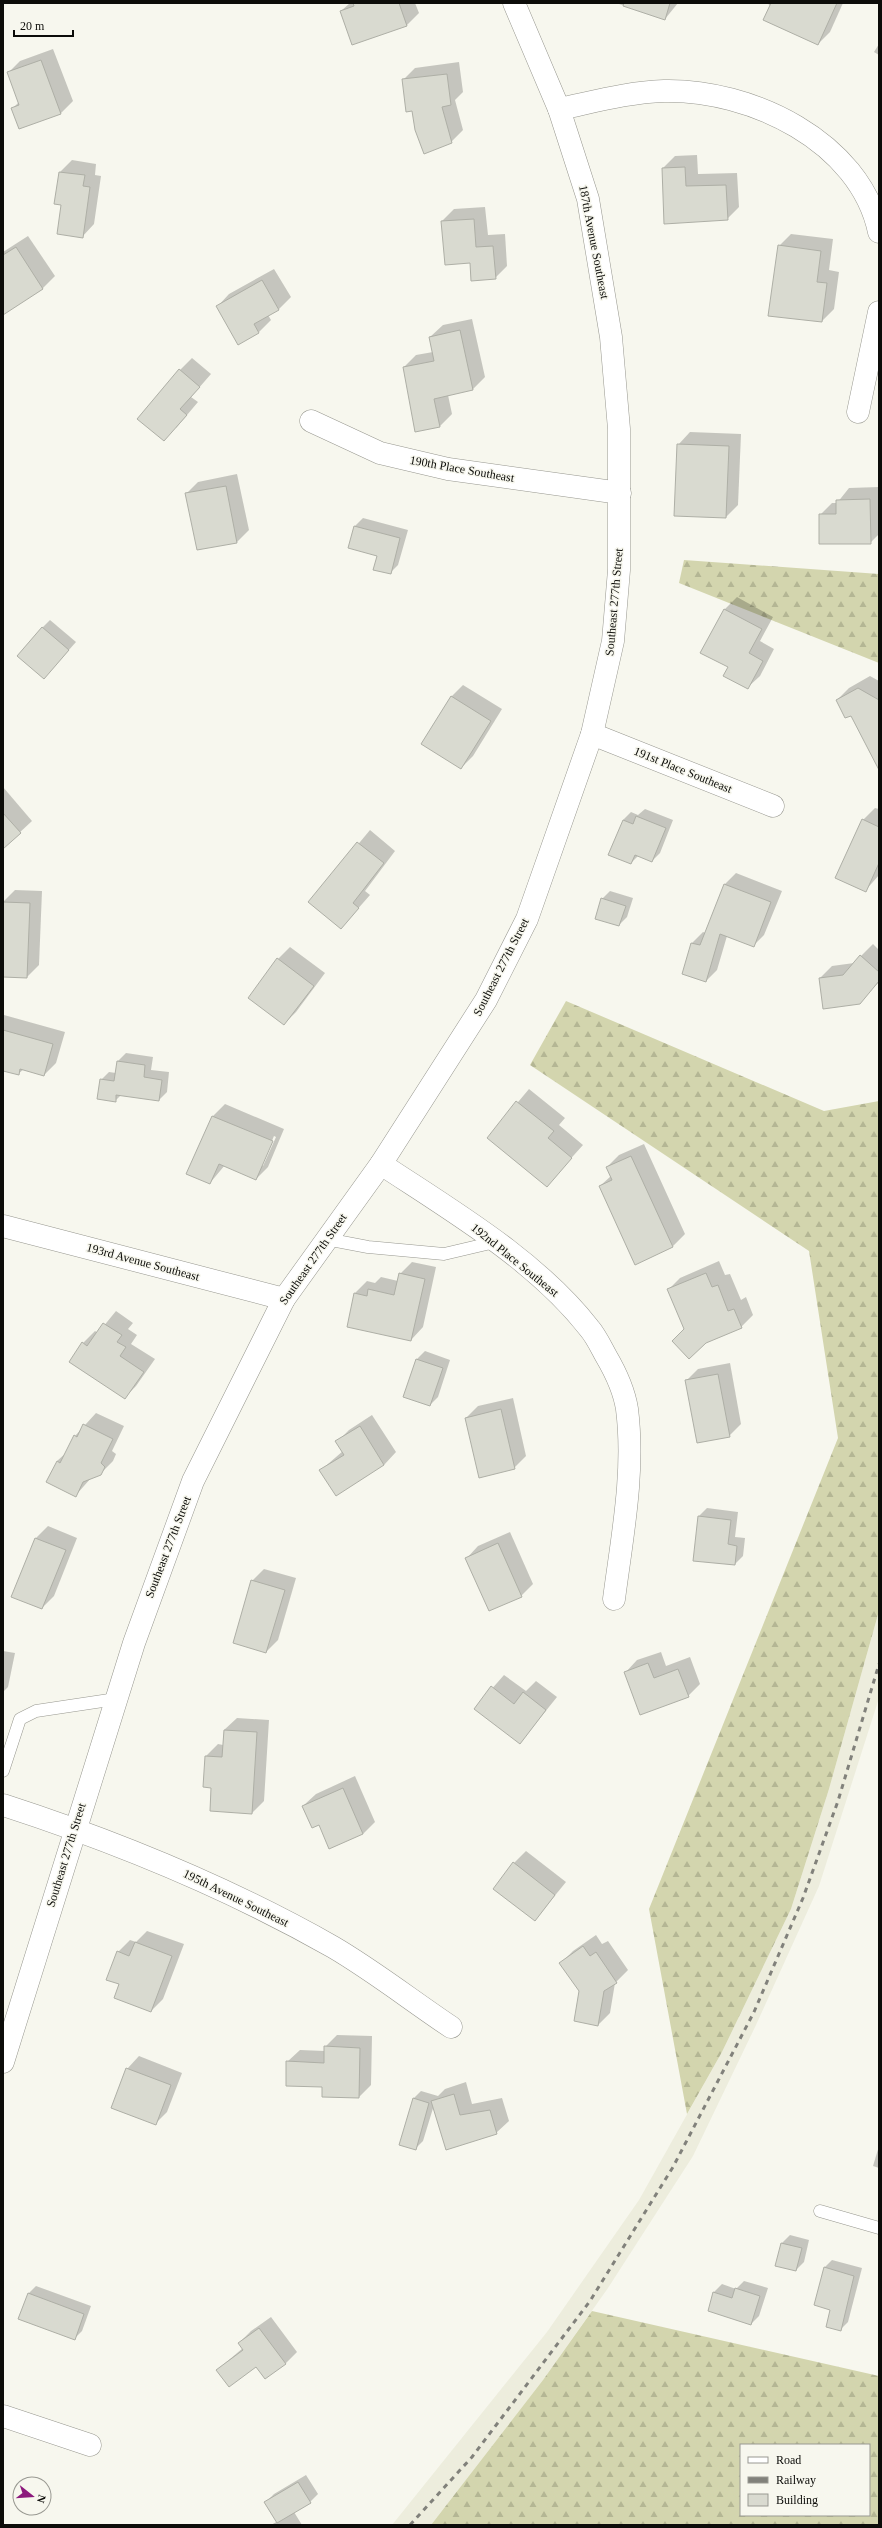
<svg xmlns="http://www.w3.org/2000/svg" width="882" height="2528" font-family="'Times New Roman',serif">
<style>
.built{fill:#ededdd}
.forest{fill:url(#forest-firs);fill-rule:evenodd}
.shadow{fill:#0003;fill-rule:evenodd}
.building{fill:#d9dad0;stroke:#aeafa6}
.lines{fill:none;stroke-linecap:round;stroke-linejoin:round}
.service-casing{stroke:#97978f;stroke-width:13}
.minor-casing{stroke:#97978f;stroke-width:23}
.service{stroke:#fff;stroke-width:12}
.minor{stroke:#fff;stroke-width:22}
.rail{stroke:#81817b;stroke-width:3;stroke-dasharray:5 5;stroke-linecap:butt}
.labels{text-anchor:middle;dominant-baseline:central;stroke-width:3;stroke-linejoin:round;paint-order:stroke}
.street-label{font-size:12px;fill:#0c0c09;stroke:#f7f7ee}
</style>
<defs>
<pattern id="forest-firs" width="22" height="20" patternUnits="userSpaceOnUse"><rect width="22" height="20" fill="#d3d5ae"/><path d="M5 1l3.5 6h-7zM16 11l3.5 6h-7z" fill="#b4b694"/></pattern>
</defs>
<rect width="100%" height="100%" fill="#f7f7ee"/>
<!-- built -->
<polygon class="built" points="879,1611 879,1698 819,1886 756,2025 693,2156 608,2288 543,2380 431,2525 392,2525 547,2332 639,2200 722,2052 791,1909 829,1789"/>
<!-- forest -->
<g class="forest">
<polygon points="684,560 879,574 879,663 679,583"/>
<polygon points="566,1001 824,1111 879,1101 879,1611 829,1789 791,1909 722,2052 687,2114 649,1909 838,1438 809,1251 530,1065"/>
<path d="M 592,2311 L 879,2376 L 879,2525 L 431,2525 L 543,2380 ZM 741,2445 L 869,2445 L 869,2515 L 741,2515 Z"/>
</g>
<!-- shadow -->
<g class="shadow">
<polygon points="350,3 415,3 419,13 407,25 353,44 341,11"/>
<polygon points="616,3 678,3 665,19"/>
<polygon points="767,3 843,3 830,32 818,44"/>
<polygon points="879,44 879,55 874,52"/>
<polygon points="53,49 73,101 61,113 13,108 19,102 8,73 20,61"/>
<polygon points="459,62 463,92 455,100 463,130 451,142 413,110 403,80 415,68"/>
<polygon points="697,155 698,174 737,173 739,207 727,219 663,168 675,156"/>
<polygon points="72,160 96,164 95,175 101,176 94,224 82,237 62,204 60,172"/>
<polygon points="485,207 488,235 505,234 507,266 495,278 471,262 442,221 454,209"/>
<polygon points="791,234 833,239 829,270 839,272 834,309 822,321 779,246"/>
<polygon points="28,236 55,276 43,288 3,314 3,252"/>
<polygon points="274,269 291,297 279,309 268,315 271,320 259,332 239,343 217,307 229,294"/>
<polygon points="472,319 485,377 473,389 448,395 452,414 440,426 416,431 404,367 416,355 433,352 430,337 443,325"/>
<polygon points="192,358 211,374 191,397 198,402 176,428 180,370"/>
<polygon points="690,432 741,434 738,505 726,517 678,445"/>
<polygon points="237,474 249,530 237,542 186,494 198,482"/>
<polygon points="879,487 879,534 870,543 820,515 832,503 837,503 849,488"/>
<polygon points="363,518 408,530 398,565 390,573 378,555 350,547 355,526"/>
<polygon points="737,597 773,617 760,641 774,649 760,676 747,688 730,667 701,652 725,609"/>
<polygon points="50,620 76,642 52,669 42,628"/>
<polygon points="870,676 879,681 879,752 851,714 837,700 849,688"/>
<polygon points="463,685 502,709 473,756 461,768 451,697"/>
<polygon points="3,787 32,821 3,848"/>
<polygon points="875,808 879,809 879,875 865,891 863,820"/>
<polygon points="645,809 673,820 660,853 652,861 639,855 631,863 623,820 631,812 638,815"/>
<polygon points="370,830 395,851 365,891 370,895 341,928 310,902"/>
<polygon points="736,873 782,891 764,935 753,946 727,936 717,970 706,981 692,943 703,932 706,933 725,884"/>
<polygon points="15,890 42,891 39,965 27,977 3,976 3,902"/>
<polygon points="610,891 633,898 627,917 619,925 602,899"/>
<polygon points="873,944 879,950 879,982 859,1003 820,978 832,966 854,963"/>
<polygon points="290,947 325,973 296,1012 284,1024 278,959"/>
<polygon points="4,1015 65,1032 56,1063 44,1075 24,1069 18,1074 3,1070"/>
<polygon points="126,1053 153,1057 151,1070 169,1072 167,1092 159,1100 121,1095 115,1101 101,1080 109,1072 116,1073 118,1061"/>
<polygon points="529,1089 565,1118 559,1125 583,1145 547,1185 488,1138"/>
<path d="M 225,1104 L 284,1129 L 268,1167 L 256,1179 L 225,1165 L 210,1183 L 213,1116 ZM 274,1136 L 276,1137 L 263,1166 L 261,1166 Z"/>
<polygon points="644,1144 685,1234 673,1246 600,1186 611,1176 607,1167 619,1155"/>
<polygon points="719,1261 725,1275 730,1274 741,1300 746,1297 753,1315 741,1327 685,1329 668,1290 680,1278"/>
<polygon points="412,1262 436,1267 423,1327 411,1340 355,1293 367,1281 375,1283 381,1277 398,1281 400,1274"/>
<polygon points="116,1311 133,1323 128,1329 137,1335 131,1344 155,1359 136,1386 124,1398 83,1343 95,1331 98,1333"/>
<polygon points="425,1351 450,1360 438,1397 430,1405 404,1396 417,1359"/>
<polygon points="730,1363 741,1424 729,1436 686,1381 698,1369"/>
<polygon points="513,1398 526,1456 514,1468 466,1418 478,1406"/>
<polygon points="96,1413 124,1426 112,1451 116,1454 113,1461 100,1474 91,1478 76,1495 57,1461 67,1452 75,1436"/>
<polygon points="372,1415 396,1452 384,1465 321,1470 343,1451 337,1442 349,1430"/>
<polygon points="707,1508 738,1512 735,1537 745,1538 743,1556 735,1564 694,1560 699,1516"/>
<polygon points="48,1526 77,1538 54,1596 42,1608 36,1538"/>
<polygon points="510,1532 533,1584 521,1596 490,1610 466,1559 478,1546"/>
<polygon points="264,1569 296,1578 278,1640 266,1652 252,1581"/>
<polygon points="3,1651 15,1653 8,1687 3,1692"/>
<polygon points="661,1652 666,1666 690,1657 700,1684 688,1696 625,1673 637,1660"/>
<polygon points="504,1675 526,1691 536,1681 557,1697 520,1743 475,1708"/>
<polygon points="237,1718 269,1720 264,1801 252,1813 212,1787 206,1756 218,1744 223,1745 224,1730"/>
<polygon points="355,1776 375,1822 363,1834 303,1806 316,1794"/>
<polygon points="526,1851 566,1882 535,1920 514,1863"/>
<polygon points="147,1931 184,1944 163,1999 151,2011 120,1984 118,1952 130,1940 136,1942"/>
<polygon points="596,1935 602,1944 608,1941 628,1970 615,1983 610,2013 598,2025 580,1990 561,1963 573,1951"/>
<polygon points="337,2035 372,2036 371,2085 359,2097 323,2086 287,2062 300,2050 325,2051 325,2047"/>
<polygon points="139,2056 182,2073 167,2112 155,2124 127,2069"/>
<polygon points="466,2082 472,2104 502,2098 509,2121 496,2133 434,2105 423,2141 415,2149 413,2099 421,2091 438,2096 445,2089"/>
<polygon points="879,2146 879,2168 873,2166"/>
<polygon points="790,2235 809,2240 804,2262 796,2270 782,2243"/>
<polygon points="832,2260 862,2268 848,2322 840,2330 831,2309 824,2268"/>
<polygon points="744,2281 768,2288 759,2316 751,2324 709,2311 714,2292 722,2284 736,2289"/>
<polygon points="36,2286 91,2306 82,2331 74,2339 28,2294"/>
<polygon points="271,2317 297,2352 285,2364 217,2370 243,2348 239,2343 251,2331"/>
<polygon points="306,2475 318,2494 310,2502 294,2512 302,2525 271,2525 278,2521 266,2502 274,2494"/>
</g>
<!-- building -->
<g class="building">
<polygon points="353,3 399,3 407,26 352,45 340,11 354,6"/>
<polygon points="624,3 670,3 665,20 623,6"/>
<polygon points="771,3 837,3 818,45 763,20"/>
<polygon points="41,60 61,114 19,129 11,108 19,105 7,72"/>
<polygon points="447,74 451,105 442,107 452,143 424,154 415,130 412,111 406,112 402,79"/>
<polygon points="685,167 686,186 726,185 728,220 664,224 662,168"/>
<polygon points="59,172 85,175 83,186 90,187 83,238 57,234 61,205 54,204"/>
<polygon points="474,219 476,247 493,246 496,279 471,281 470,263 445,265 441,221"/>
<polygon points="778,245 821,251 817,282 827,283 822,322 768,316"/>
<polygon points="16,247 43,289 3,315 3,255"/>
<polygon points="262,280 279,310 254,324 259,333 238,345 216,306"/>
<polygon points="460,330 473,390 434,399 440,427 415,432 403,367 434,361 429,337"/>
<polygon points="179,369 200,387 180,409 187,415 164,441 137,419"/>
<polygon points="677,444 729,446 726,518 674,516"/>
<polygon points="226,486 237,543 197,550 185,493"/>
<polygon points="870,499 871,544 819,544 819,514 836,514 836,500"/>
<polygon points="354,526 400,538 391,574 373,570 377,556 348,548"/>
<polygon points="724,609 762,629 749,653 763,661 748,689 723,676 728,667 700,653"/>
<polygon points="42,627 69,650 44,679 17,656"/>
<polygon points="858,688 879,700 879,770 851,716 845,718 836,700"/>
<polygon points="451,696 491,721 461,769 421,744"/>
<polygon points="3,813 21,833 3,849"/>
<polygon points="636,816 666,828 652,862 635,855 631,864 608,855 623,820 633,824"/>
<polygon points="862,819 879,827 879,863 866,892 835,878"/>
<polygon points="357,842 384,863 353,903 359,908 341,929 308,902"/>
<polygon points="724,884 771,902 754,947 720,934 706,982 682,974 691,943 700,945"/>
<polygon points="601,898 626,906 619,926 595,919"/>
<polygon points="3,902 30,903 27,978 3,977"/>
<polygon points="860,955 879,972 879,981 860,1004 823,1009 819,978 843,975"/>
<polygon points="277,958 314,986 284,1025 248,998"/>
<polygon points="3,1030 53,1044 44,1076 20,1069 19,1075 3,1071"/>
<polygon points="117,1061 145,1065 144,1077 162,1080 159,1101 116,1095 116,1102 97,1099 100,1079 114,1081"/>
<polygon points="516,1101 554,1131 548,1138 572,1158 547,1187 487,1138"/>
<polygon points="212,1116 273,1141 256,1180 219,1164 210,1184 186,1174"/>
<polygon points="631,1156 673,1247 635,1265 599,1186 612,1180 606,1167"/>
<polygon points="399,1273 425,1279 411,1341 347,1327 354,1293 367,1296 368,1289 394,1295"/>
<polygon points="706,1273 712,1287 718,1285 728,1311 734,1309 742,1328 706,1343 689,1359 672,1341 684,1329 667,1289"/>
<polygon points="103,1323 122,1335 117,1342 126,1347 120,1356 144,1372 125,1399 69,1362 82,1342 87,1346"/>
<polygon points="416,1359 443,1368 430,1406 403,1397"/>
<polygon points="718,1374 730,1437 697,1443 685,1380"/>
<polygon points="501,1409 515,1469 479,1478 465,1418"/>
<polygon points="83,1424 113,1439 101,1463 105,1467 101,1475 83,1482 76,1497 46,1482 57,1461 60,1463 74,1435 77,1437"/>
<polygon points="360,1426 384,1465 336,1496 319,1470 344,1455 335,1441"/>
<polygon points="698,1516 731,1520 728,1544 737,1546 735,1565 693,1561"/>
<polygon points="35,1538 66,1550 42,1609 11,1597"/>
<polygon points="498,1543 522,1597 489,1611 465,1558"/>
<polygon points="251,1580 285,1590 266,1653 233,1643"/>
<polygon points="648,1663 654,1678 678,1669 689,1697 640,1715 624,1672"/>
<polygon points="491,1686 514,1704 523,1692 546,1710 520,1744 474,1709"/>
<polygon points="224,1730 257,1732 252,1814 210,1811 211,1788 203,1787 205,1756 222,1757"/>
<polygon points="343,1788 363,1834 329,1849 319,1825 312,1828 302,1806"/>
<polygon points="513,1862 555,1895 535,1921 493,1889"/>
<polygon points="135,1942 172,1956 151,2012 114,1998 119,1984 106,1980 117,1951 129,1956"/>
<polygon points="583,1946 590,1956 596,1952 617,1983 604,1991 598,2026 574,2021 579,1991 559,1963"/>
<polygon points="324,2046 360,2048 359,2098 322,2097 322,2087 286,2086 286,2061 324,2063"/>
<polygon points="126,2068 171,2085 156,2125 111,2108"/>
<polygon points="454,2094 460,2115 490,2110 497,2134 446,2150 431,2101"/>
<polygon points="413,2098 429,2103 416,2150 399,2145"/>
<polygon points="781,2243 802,2248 796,2271 775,2266"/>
<polygon points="824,2267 854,2276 841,2331 826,2327 830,2310 814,2305"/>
<polygon points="735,2288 760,2296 751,2325 708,2311 713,2292 732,2298"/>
<polygon points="28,2293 84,2314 75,2340 18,2319"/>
<polygon points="259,2328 286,2364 265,2379 256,2367 229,2387 216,2370 243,2350 238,2343"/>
<polygon points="298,2482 311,2503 277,2523 264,2502"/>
</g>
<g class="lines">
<defs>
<g id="service">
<polyline points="326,1239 368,1247 444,1254 495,1242"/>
<polyline points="3,1771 20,1719 36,1711 116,1699"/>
<polyline points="820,2211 879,2228"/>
</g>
<g id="minor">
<path d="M 559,109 C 593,102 629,92 664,91 C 750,89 860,141 879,232"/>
<polyline points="858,412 879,312"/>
<polyline points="311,421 380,453 448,469 620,493"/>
<polyline points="592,734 773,806"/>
<path d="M 381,1164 C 452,1211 536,1260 589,1328 C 596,1336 601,1347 606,1356 C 616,1373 624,1390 627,1409 C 635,1472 622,1537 614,1599"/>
<polyline points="3,1226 284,1299"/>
<path d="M 3,1805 C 117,1842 229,1888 333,1947 C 374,1971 412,2001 451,2027"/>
<polyline points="3,2062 134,1643 193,1481 284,1299 381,1164 486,1000 527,919 592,734 613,641 619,570 619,429 611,337 588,199 559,109 514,3"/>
<polyline points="3,2416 90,2445"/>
</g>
</defs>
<!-- service casing -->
<use href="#service" class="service-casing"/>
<!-- minor casing -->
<use href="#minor" class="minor-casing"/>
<!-- service -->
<use href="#service" class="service"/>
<!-- minor -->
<use href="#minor" class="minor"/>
<!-- rail -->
<polyline class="rail" points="410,2525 472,2457 590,2301 673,2167 754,2012 803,1898 838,1801 879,1664"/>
</g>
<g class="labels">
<!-- street labels -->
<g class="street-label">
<text transform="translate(594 242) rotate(79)">187th Avenue Southeast</text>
<text transform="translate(462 469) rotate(10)">190th Place Southeast</text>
<text transform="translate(614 602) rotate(-85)">Southeast 277th Street</text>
<text transform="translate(683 770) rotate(22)">191st Place Southeast</text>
<text transform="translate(501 967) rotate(-63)">Southeast 277th Street</text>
<text transform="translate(313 1259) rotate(-55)">Southeast 277th Street</text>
<text transform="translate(515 1260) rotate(39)">192nd Place Southeast</text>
<text transform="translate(143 1262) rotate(15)">193rd Avenue Southeast</text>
<text transform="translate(168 1547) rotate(-69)">Southeast 277th Street</text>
<text transform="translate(66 1855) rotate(-73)">Southeast 277th Street</text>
<text transform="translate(236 1898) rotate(26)">195th Avenue Southeast</text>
</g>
</g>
<!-- border -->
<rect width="882" height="2528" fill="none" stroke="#0c0c09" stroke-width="8"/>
<!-- legend -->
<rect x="740" y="2444" width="130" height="72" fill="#f7f7ee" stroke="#999992"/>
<rect x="748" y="2457" width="20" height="6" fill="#ffffff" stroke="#999992"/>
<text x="776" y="2464" font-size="12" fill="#0c0c09">Road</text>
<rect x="748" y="2477" width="20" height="6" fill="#81817b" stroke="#999992"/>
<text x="776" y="2484" font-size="12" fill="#0c0c09">Railway</text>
<rect x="748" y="2494" width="20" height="12" fill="#d9dad0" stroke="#999992"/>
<text x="776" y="2504" font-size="12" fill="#0c0c09">Building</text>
<!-- north arrow -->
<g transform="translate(32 2496) rotate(107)"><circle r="19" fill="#f7f7ee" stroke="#999992"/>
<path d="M0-3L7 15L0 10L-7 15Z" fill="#8c1a7c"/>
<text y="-6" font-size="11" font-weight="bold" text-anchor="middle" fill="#0c0c09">N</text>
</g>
<!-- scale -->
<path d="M14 30v6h59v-6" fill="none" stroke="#0c0c09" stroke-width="2"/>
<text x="20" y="30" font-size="12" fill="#0c0c09" stroke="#f7f7ee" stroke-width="3" paint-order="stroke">20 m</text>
</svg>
